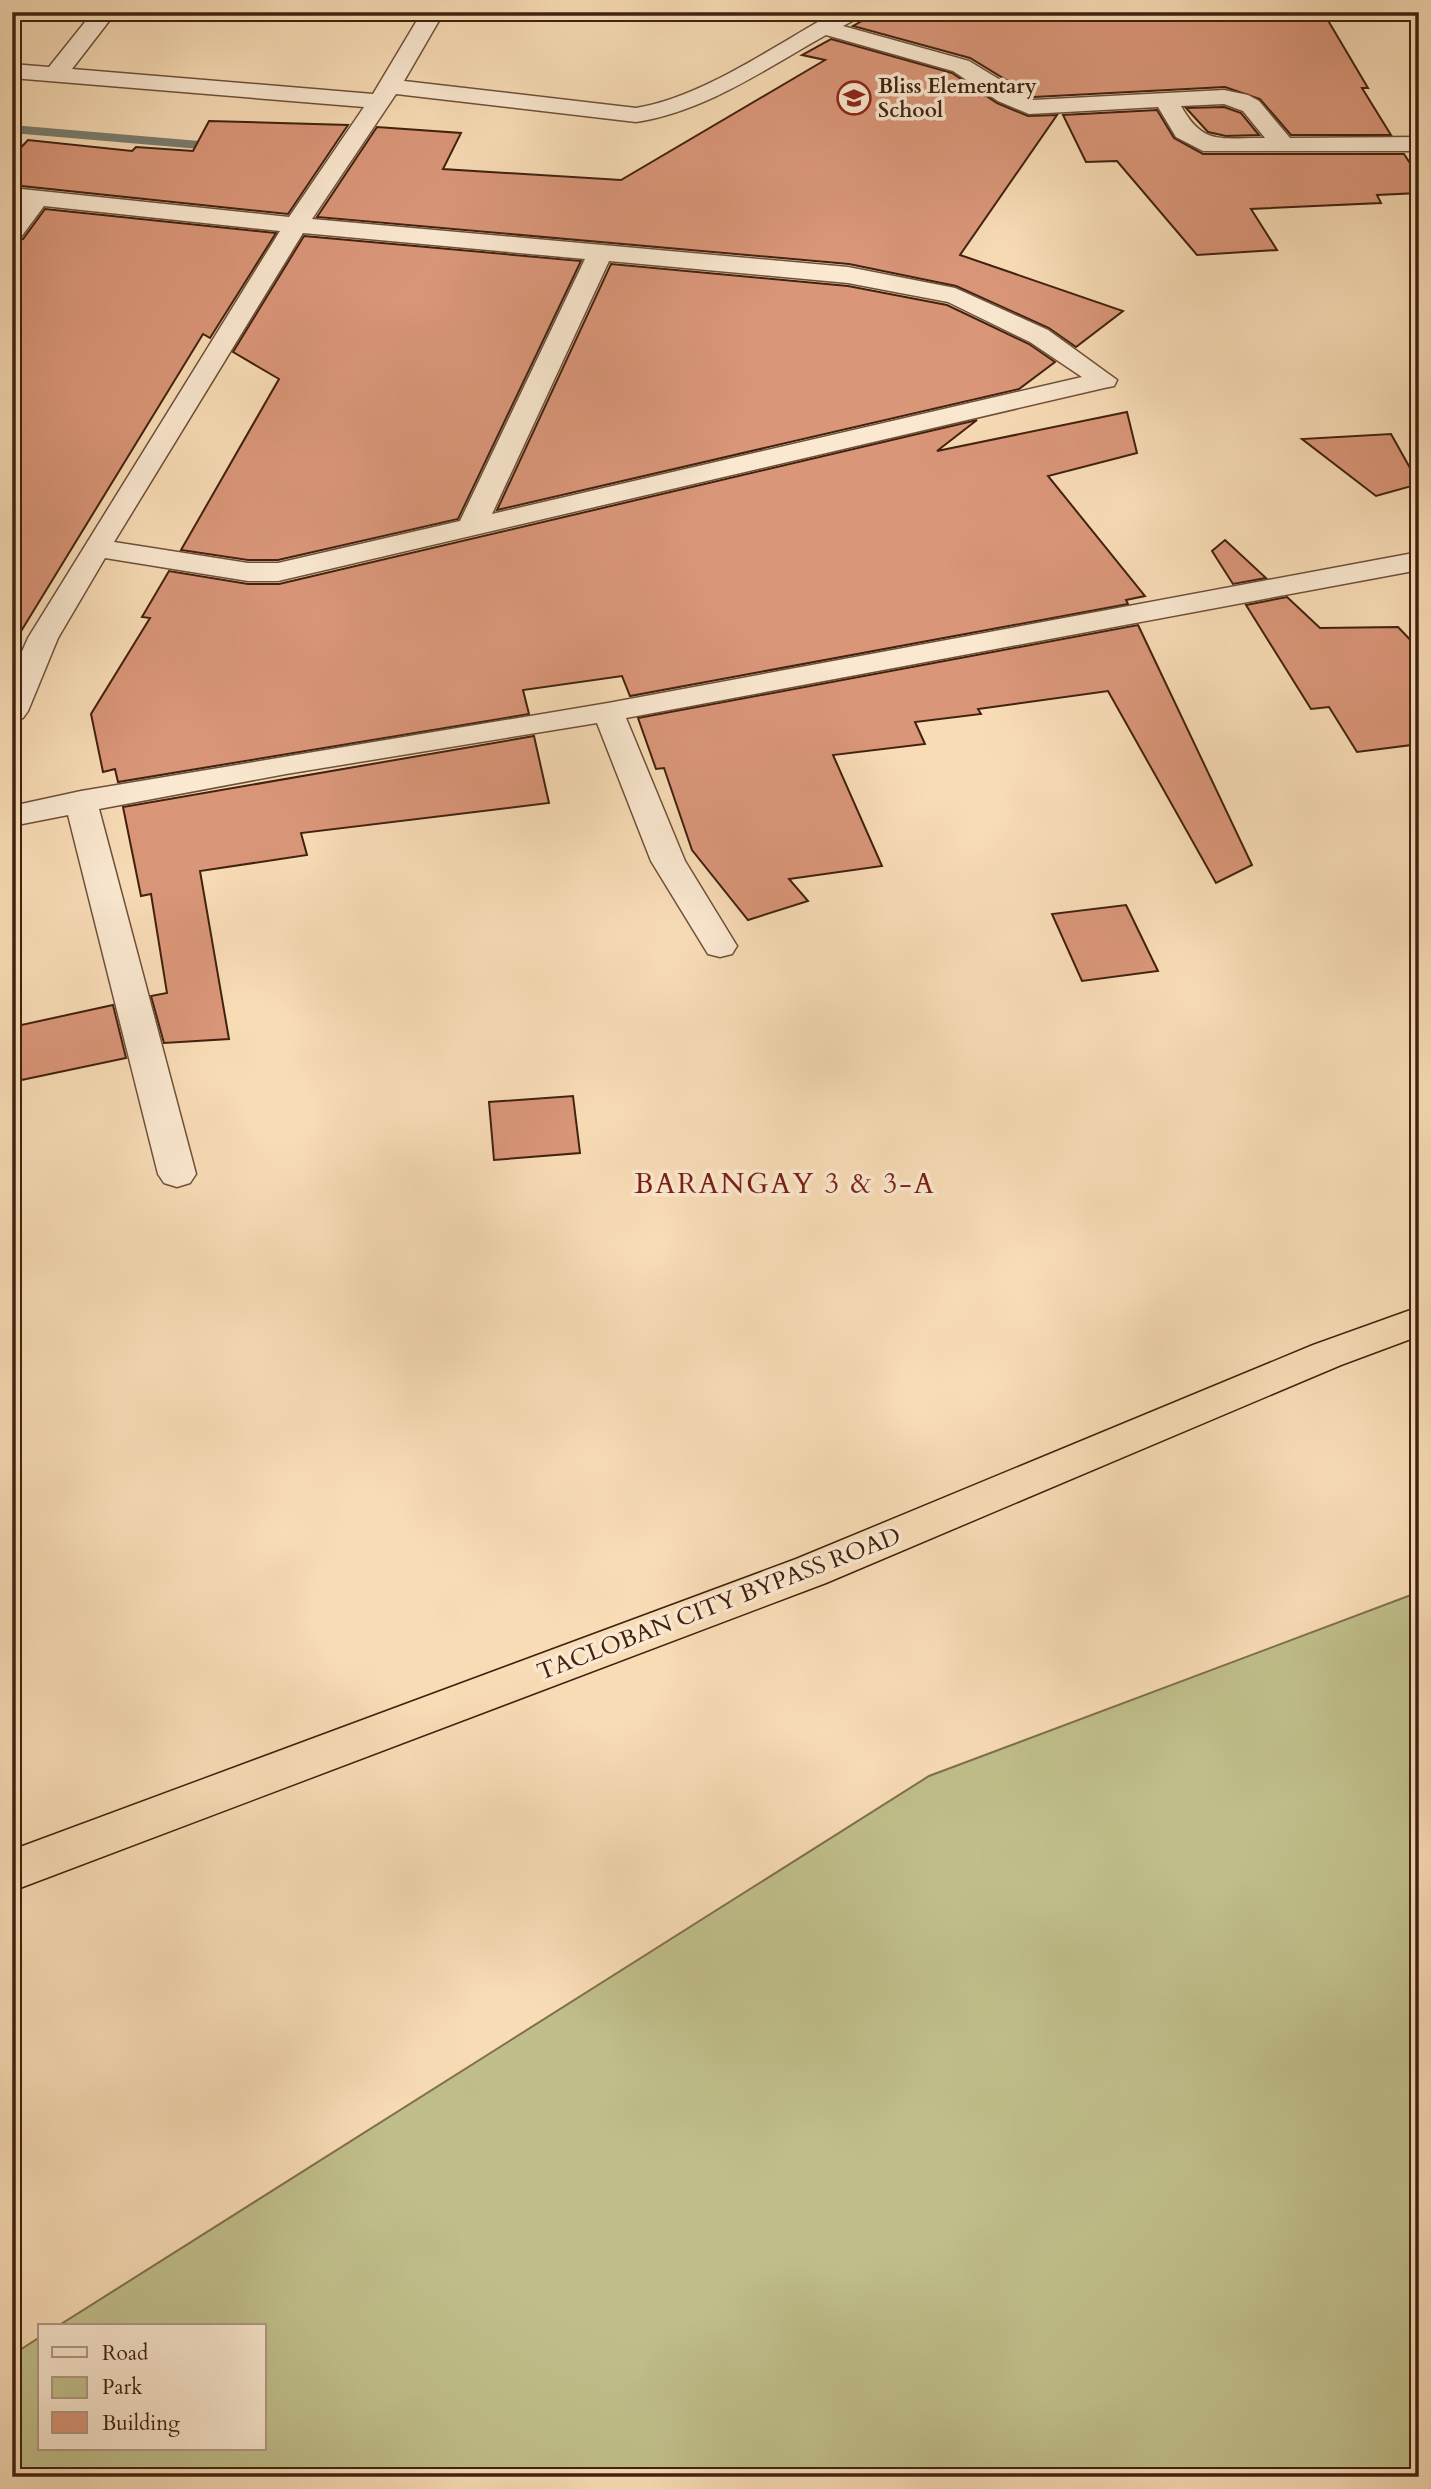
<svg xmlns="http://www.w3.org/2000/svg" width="1431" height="2489" font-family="Cardo,serif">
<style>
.green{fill:#c0bf8b;stroke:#80704d;stroke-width:2}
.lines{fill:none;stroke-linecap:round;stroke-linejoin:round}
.stream{fill:#797d71;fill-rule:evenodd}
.building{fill:#da9679;stroke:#41210f;stroke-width:2}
.street-casing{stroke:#6f5039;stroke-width:3}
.highway-casing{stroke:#41210f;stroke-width:3}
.street{fill:#fae8d0;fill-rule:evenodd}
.highway{fill:#f8dcb6;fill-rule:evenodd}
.labels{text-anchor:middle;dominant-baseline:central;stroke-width:7;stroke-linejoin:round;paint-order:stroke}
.far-poi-label{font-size:21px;font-weight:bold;fill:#41210f;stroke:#fae8d0;text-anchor:start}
.street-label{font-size:24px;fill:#41210f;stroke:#fae8d0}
.quarter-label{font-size:28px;letter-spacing:2px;fill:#7a1f14;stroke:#fae8d0}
</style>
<rect width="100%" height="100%" fill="#f8dcb6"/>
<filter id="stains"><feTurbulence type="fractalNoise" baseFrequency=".00286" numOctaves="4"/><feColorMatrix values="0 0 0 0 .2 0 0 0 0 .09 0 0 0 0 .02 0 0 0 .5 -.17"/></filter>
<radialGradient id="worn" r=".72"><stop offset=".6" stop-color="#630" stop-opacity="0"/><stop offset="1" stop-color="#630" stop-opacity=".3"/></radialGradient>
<!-- green -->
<polygon class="green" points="1419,1592 1419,2477 12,2477 12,2355 40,2337 40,2449 264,2449 264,2326 58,2326 929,1776"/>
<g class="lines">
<!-- stream -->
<polygon class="stream" points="12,125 211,142 217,146 211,150 12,133"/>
</g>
<!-- building -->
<g class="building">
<polygon points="878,12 1323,12 1368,88 1362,88 1391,135 1291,135 1260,99 1225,87 1034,97 970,58 853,26"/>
<polygon points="831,39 952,73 997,103 1028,116 1057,115 960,255 1123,311 1076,347 1049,328 956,286 849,264 317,217 377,127 461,133 443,169 621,180 825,60 802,55"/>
<polygon points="1224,107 1241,113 1259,135 1226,136 1208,132 1186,108"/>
<polygon points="1157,110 1174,138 1203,154 1404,154 1419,177 1419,193 1377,195 1381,203 1251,209 1277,250 1197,255 1117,161 1086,162 1063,115"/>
<polygon points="209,121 348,125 288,214 12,185 12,157 28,140 132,151 136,147 193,151"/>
<polygon points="45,209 276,233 210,338 203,334 12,646 12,241 23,239"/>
<polygon points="304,236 581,261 458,519 278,560 248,560 181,550 279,379 233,352"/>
<polygon points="611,264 848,286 947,305 1029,344 1055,362 1019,389 497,510"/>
<polygon points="1127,412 1137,453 1048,476 1145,596 1126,600 1128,604 630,696 622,676 523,690 529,714 118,782 115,769 103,772 91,714 150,618 142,617 169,571 248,584 279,584 977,420 937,451"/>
<polygon points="1391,434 1419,484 1376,496 1302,439"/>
<polygon points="1225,540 1266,578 1233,584 1212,551"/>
<polygon points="1287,597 1320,628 1398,627 1419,649 1419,744 1357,752 1329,707 1311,709 1246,605"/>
<polygon points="1138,625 1252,865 1216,883 1108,691 978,709 981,714 915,722 925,744 833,755 882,866 789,879 808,901 748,920 692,850 664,768 656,769 638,718"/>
<polygon points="534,736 549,803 301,833 307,855 200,871 229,1039 164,1043 151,996 167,993 151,894 141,896 123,807"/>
<polygon points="1126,905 1158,971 1082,981 1052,914"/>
<polygon points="113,1005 126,1058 12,1082 12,1027"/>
<polygon points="573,1096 580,1153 494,1160 489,1102"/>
</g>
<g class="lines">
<defs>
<g id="street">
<path d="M 93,12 L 116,12 L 72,69 L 373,94 L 422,12 L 444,12 L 404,81 L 636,108 C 701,98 776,45 835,12 L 858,12 L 856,19 L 843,26 L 969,61 L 1033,100 L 1224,90 L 1248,95 L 1259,101 L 1290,138 L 1419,137 L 1419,151 L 1203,151 L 1176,137 L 1158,107 L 1029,114 L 998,101 L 953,71 L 826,35 C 765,69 706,111 636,122 L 396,94 L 312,219 L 848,267 L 955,288 L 1048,330 L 1117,380 L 1114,386 L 1104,388 L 278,581 L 248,581 L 105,558 L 58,638 L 28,711 L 23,718 L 12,720 L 12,674 L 28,638 L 280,231 L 44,206 L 21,237 L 12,239 L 12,215 L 21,203 L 12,202 L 12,188 L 289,217 L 364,107 L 12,78 L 12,64 L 49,67 ZM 1224,104 L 1243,111 L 1265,138 C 1222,137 1204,147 1181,106 ZM 303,233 L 585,259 L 460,521 L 278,563 L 248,563 L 114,542 ZM 609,261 L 848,283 L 948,302 L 1030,342 L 1082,377 L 492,514 Z"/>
<polygon points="1419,552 1419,570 626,718 685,861 737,946 732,954 720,957 708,954 651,861 597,723 286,774 99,809 196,1174 190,1183 177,1187 164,1183 158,1174 68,815 12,826 12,806 81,791 608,703"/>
</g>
<polygon id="highway" points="1419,1307 1419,1336 1341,1365 826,1583 12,1891 12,1850 796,1559 1313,1345"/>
</defs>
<!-- street casing -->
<use href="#street" class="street-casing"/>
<!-- highway casing -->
<use href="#highway" class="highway-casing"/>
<!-- street -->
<use href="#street" class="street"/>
<!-- highway -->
<use href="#highway" class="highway"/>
</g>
<!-- icons -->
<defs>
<symbol id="school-ring" viewBox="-11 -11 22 22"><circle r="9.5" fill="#fae8d0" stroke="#8f2418" stroke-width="1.5"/><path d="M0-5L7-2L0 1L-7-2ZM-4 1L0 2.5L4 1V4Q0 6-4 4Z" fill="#8f2418"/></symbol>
</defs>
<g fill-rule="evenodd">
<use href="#school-ring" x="835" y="79" width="38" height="38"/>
</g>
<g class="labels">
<!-- far-poi labels -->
<g class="far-poi-label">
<text x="878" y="86">Bliss Elementary<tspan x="878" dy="24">School</tspan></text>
</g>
<!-- street labels -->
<g class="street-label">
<text transform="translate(719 1604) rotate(-21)">TACLOBAN CITY BYPASS ROAD</text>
</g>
<!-- quarter labels -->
<g class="quarter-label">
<text x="785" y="1184">BARANGAY 3 &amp; 3-A</text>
</g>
</g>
<!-- margin -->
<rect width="1431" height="2489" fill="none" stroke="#f8dcb6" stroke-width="42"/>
<rect x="14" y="14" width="1403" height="2461" fill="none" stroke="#41210f" stroke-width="3.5"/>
<rect x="21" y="21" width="1389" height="2447" fill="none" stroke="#41210f" stroke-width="2"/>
<!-- legend -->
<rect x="38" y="2324" width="228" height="126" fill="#fae8d0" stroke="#b09883" stroke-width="2"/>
<rect x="52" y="2347" width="35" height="10" fill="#fae8d0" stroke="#b09883" stroke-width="2"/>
<text x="102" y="2360" font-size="21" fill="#41210f">Road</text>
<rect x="52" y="2377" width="35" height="21" fill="#c0bf8b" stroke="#b09883" stroke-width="2"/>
<text x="102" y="2394" font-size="21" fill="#41210f">Park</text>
<rect x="52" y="2412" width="35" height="21" fill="#da9679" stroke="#b09883" stroke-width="2"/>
<text x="102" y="2430" font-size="21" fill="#41210f">Building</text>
<rect width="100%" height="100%" filter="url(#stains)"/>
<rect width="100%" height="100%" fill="url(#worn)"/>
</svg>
